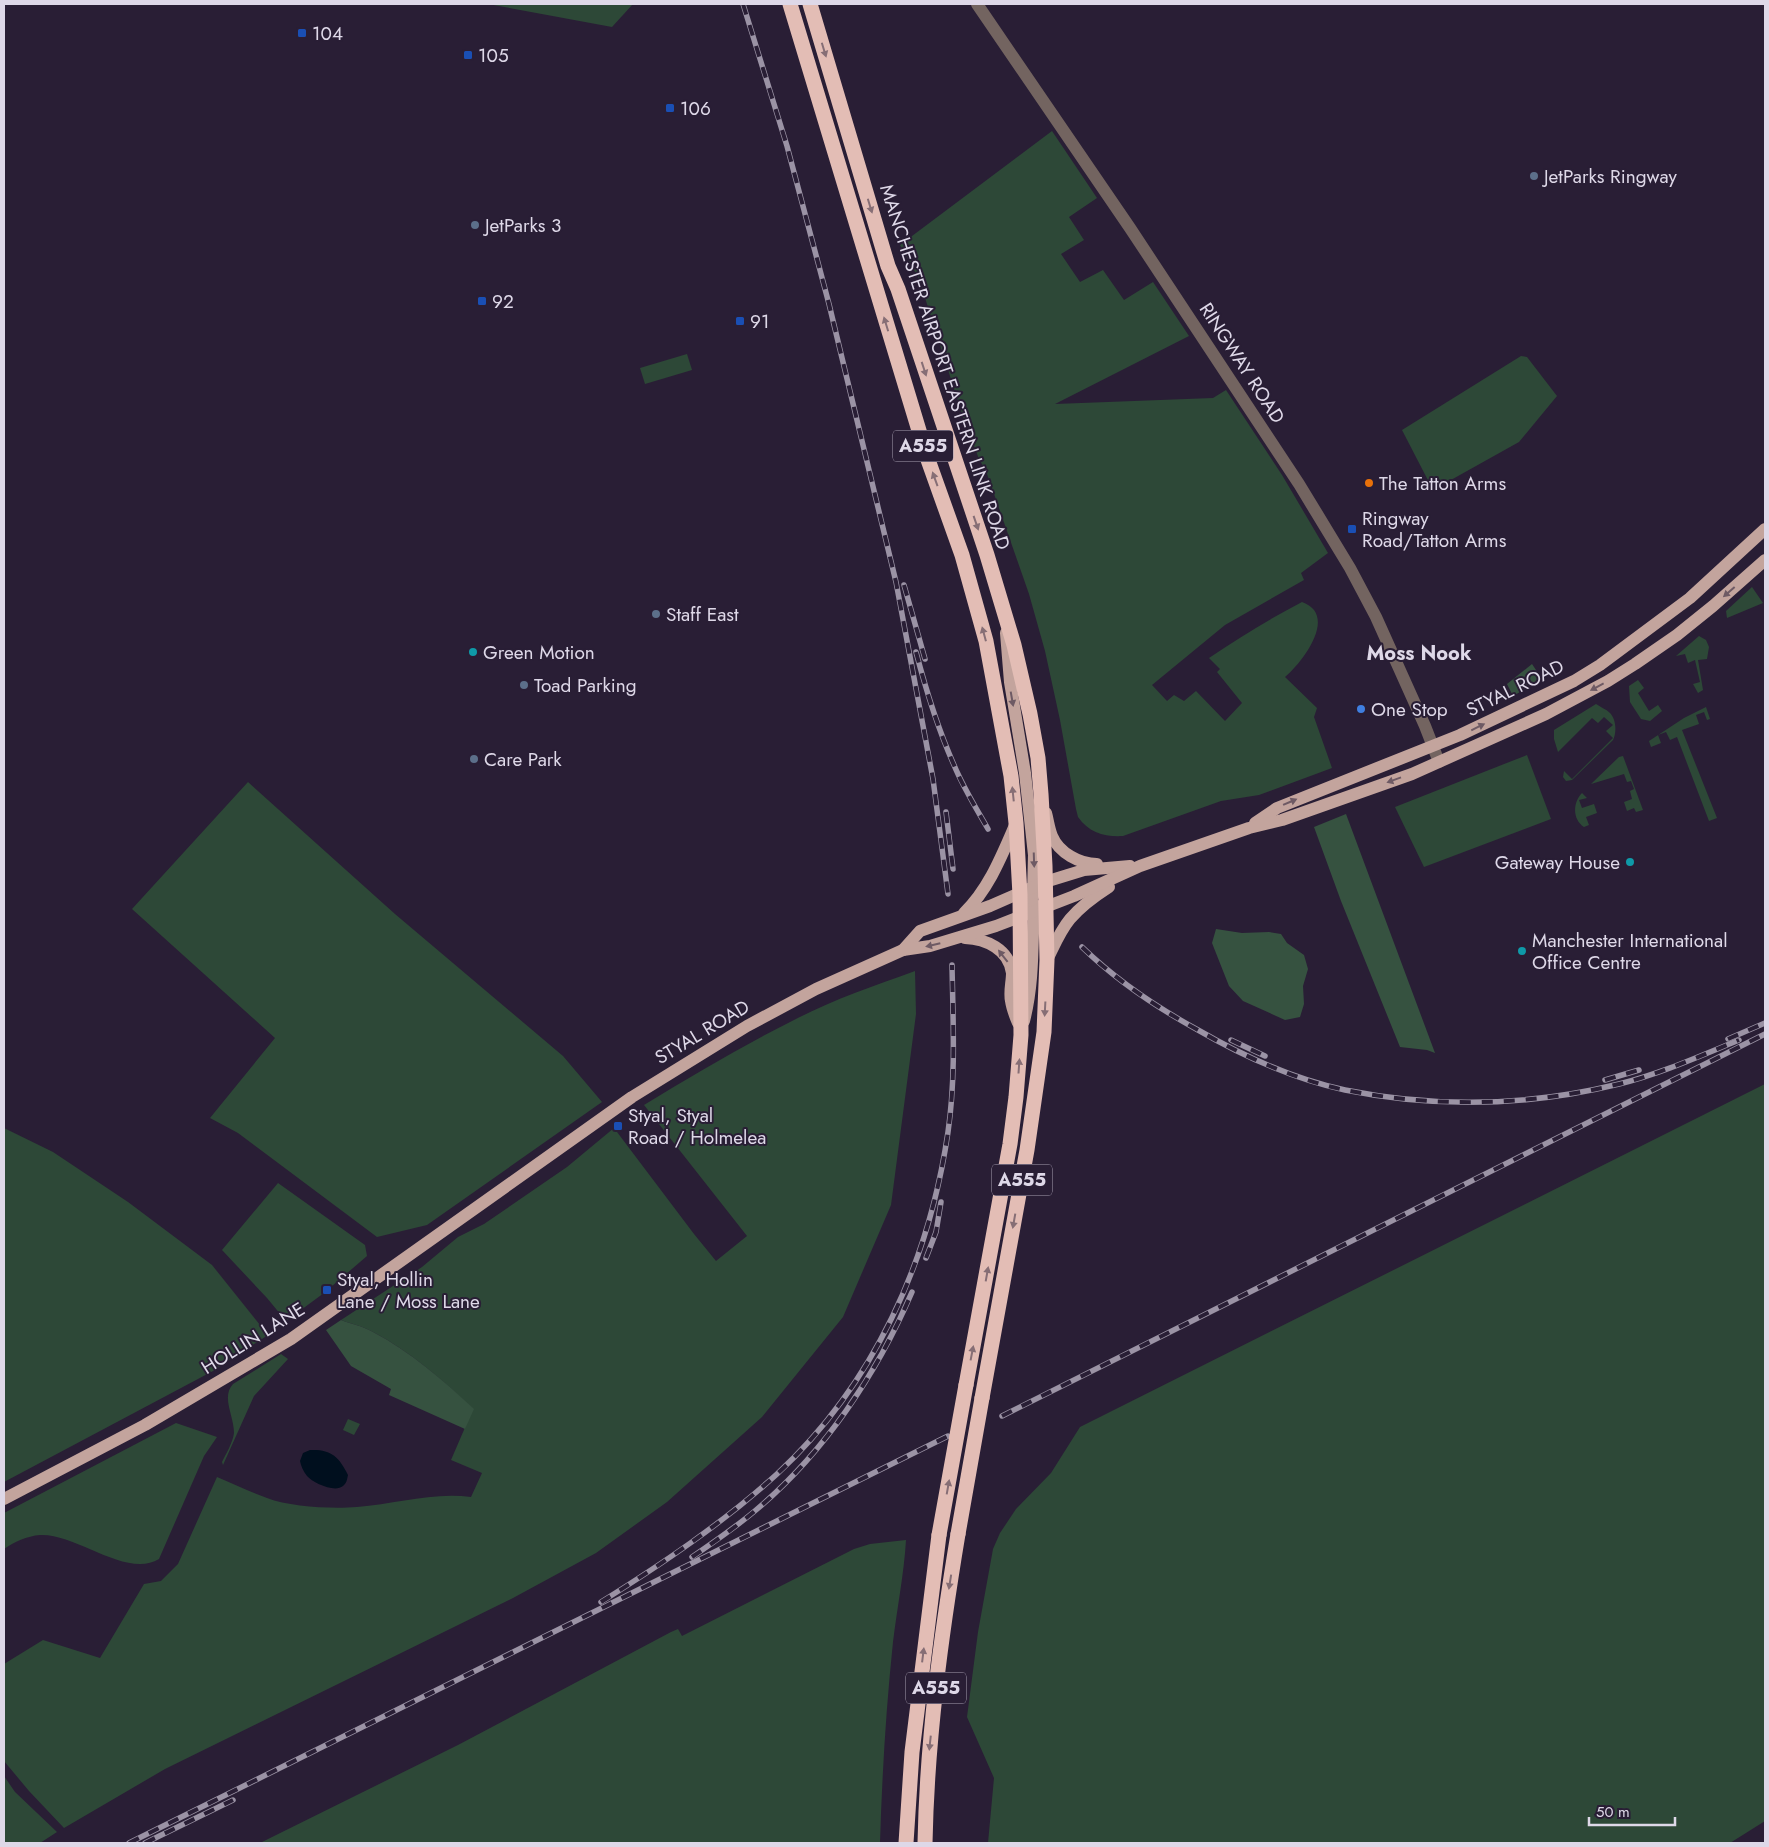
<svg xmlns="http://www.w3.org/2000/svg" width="1769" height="1847" font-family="Jost,sans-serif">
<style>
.green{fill:#2d4837}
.forest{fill:#365240}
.water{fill:#000f1e}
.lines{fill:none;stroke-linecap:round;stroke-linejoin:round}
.minor{stroke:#736460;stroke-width:12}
.major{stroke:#c3a49d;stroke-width:12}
.highway{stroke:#e3bdb5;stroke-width:15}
.rail-casing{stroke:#9b93a5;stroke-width:5.5}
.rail{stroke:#291e35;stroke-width:4;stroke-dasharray:11;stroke-linecap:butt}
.highway-bridge{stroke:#e3bdb5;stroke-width:15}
.oneway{fill:#866e75}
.oneway2{fill:#6e5a64}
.transit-dot{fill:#1a4fb4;stroke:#291e35;stroke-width:2}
.service-dot{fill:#5c6f8a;stroke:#291e35;stroke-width:2}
.food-dot{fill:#e8710a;stroke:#291e35;stroke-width:2}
.culture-dot{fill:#0f9aa8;stroke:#291e35;stroke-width:2}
.shop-dot{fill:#3f7fe0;stroke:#291e35;stroke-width:2}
.labels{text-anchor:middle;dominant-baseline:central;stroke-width:4;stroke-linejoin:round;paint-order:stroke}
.shield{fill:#291e35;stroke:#a8a0b2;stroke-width:1}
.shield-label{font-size:18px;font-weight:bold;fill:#ded8e8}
.poi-label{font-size:19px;fill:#ded8e8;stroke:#291e35;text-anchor:start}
.street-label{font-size:19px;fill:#ded8e8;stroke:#291e35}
.neighbourhood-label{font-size:20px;font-weight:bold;fill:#ded8e8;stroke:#291e35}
</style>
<rect width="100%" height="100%" fill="#291e35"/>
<!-- green -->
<g class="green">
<polygon points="488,4 633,4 612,27"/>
<path d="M 1052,131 L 1097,198 L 1069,217 L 1084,240 L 1061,254 L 1080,282 L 1103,270 L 1124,300 L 1153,282 L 1189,336 L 1055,404 L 1213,398 L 1226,390 L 1282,475 L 1328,553 L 1301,573 L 1304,580 L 1225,625 L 1152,685 L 1167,701 L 1174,695 L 1184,701 L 1196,691 L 1225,721 L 1242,703 L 1217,672 L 1220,669 L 1209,658 C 1239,638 1269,619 1302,602 C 1339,615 1302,663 1285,677 L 1317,708 L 1314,717 L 1332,768 L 1259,795 L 1221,801 L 1123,836 C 1105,837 1089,833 1078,817 L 1076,809 L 1060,720 L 1045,651 L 1029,594 L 986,471 L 979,459 L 964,420 L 919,279 L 900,245 Z"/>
<polygon points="687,354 692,370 645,384 640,368"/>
<polygon points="1521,356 1527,357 1557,396 1519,442 1433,490 1402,430"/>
<polygon points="1752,587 1763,603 1727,618 1726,611"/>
<polygon points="1699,636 1706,640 1709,647 1707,659 1698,660 1703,690 1698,693 1693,684 1700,682 1695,660 1688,663 1685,654 1676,656"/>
<polygon points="1638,680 1644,688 1638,693 1649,711 1658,705 1662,711 1650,721 1641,719 1630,702 1629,686"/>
<path d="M 1596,704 C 1600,707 1606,709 1610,713 C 1616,719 1617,732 1613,740 L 1572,780 L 1566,781 L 1563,777 L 1564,771 L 1572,779 L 1613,738 L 1606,731 L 1613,725 L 1604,717 L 1598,723 L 1592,718 L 1558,752 L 1554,739 L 1554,730 Z"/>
<polygon points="1706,707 1710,719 1707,720 1704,712 1696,715 1699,724 1682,730 1717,818 1709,821 1677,737 1670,740 1666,732 1658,735 1661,743 1651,747 1649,741 1684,718"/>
<polygon points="1527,755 1551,819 1424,867 1395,807"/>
<polygon points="1623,756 1643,810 1636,812 1634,808 1627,811 1624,802 1632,799 1630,791 1634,789 1631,781 1627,782 1624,774 1591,784 1619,757"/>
<polygon points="248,782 395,914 563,1056 602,1102 427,1225 377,1237 238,1133 210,1118 275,1038 132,909"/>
<path d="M 1582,793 L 1587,798 L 1579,800 L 1582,808 L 1594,804 L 1597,813 L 1586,817 L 1589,825 L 1584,827 C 1572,819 1573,802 1582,793 Z"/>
<path d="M 915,971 L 916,1014 L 891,1205 L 843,1317 L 762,1417 L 667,1502 L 596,1553 L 513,1598 L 165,1769 L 64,1828 L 29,1791 L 4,1761 L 4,1664 L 43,1640 L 100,1658 L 144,1584 L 161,1581 L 178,1564 L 217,1477 C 234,1484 250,1492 267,1498 C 290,1507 332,1509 357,1507 C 396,1504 432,1492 471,1497 L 482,1473 L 451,1460 L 473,1409 C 443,1380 411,1352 373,1332 C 363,1326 351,1324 341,1320 L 422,1267 L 458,1237 L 484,1224 L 567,1167 L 614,1128 L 694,1234 L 716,1261 L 747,1236 L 644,1105 C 693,1075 742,1046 794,1020 C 832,1000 874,986 915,971 Z"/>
<polygon points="1765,1084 1765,1821 1730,1843 988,1843 994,1778 967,1717 978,1632 993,1549 1000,1533 1016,1509 1051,1473 1080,1427"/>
<polygon points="4,1128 53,1152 128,1202 212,1265 268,1335 213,1371 4,1482"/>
<polygon points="278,1183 365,1245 367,1256 324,1293 286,1321 267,1298 222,1250"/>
<path d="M 281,1354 L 288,1359 L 254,1396 L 223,1465 L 222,1462 C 226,1454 233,1442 234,1433 C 234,1416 221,1397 233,1384 Z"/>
<polygon points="348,1419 360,1424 354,1435 343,1430"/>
<path d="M 176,1423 L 217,1437 L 204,1456 L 159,1559 C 127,1579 76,1533 40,1535 C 27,1536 14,1542 4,1549 L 4,1513 Z"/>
<path d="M 906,1540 C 904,1574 897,1608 893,1642 C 886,1709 882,1776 880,1843 L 260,1843 L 458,1745 L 671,1632 L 678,1629 L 682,1636 L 854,1549 L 870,1544 Z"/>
<polygon points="4,1776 15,1792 57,1832 40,1843 4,1843"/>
</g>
<!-- forest -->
<g class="forest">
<polygon points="1532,664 1542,679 1513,696 1507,684"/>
<polygon points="1346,814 1435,1053 1427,1050 1400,1047 1341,901 1314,827"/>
<polygon points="1216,929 1242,933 1269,932 1281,934 1287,943 1304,955 1308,969 1303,986 1304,1004 1300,1017 1285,1020 1243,1001 1229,986 1212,943"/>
<path d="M 341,1320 C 351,1324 363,1326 373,1332 C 411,1352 443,1380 474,1409 L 465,1429 L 389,1395 L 391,1389 L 351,1366 L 326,1330 Z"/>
</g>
<!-- water -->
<path class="water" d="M 310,1450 C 330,1449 339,1456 348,1475 C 347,1479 347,1483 343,1486 C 335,1493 313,1483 307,1476 C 303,1471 301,1466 300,1461 L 303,1453 Z"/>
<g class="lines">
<!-- minor -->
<polyline class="minor" points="977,4 1130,228 1299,484 1350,568 1376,617 1425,726 1439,762"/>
<!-- major -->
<g class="major">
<polyline points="1006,633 1010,682 1025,773 1034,855 1033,896 1030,903 1020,916"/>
<path d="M 1046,813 C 1048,820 1049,829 1052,836 C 1059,853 1080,864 1097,864"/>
<polyline points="1255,823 1277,808 1460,735 1574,681 1600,665 1690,598 1765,529"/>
<path d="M 964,913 C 989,889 1002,855 1016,823"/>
<path d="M 965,938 C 986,939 1009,949 1012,973 C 1012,982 1009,992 1011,1001 C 1012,1008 1015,1016 1018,1023"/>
<polyline points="903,950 920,931 990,906 1045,882 1084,870 1130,866"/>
<path d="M 1047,960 C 1054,946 1060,931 1070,919 C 1081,906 1095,896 1109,887"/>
<path d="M 1024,1021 C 1034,982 1032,944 1034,904"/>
<polyline points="4,1499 145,1425 291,1339 632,1097 747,1026 816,989 903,950 930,946 996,926 1074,896 1140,866 1249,828 1282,820 1412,774 1546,714 1608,681 1635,664 1677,635 1713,606 1765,560"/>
</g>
<!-- highway -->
<g class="highway">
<polyline points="790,4 927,457 962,555 986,641 1011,776 1016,823 1020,895 1021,1035 1016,1097 1010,1144 966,1385"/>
<polyline points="810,4 888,266 898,289 987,555 1014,645 1030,714 1038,758 1041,794 1045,866 1047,960 1044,1032 1027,1150 982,1398"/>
<polyline points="906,1843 912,1752 939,1535"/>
<path d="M 925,1843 C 927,1739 941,1636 958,1534"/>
</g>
<defs>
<g id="rail">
<polyline points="743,4 787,146 829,304 896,582 933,779 948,894"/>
<polyline points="904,585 925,659"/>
<path d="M 916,652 C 926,690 938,729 954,765 C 963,787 976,808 988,829"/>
<polyline points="946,812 953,869"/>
<path d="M 1082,947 C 1116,980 1156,1007 1198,1030 C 1243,1056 1293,1079 1345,1090 C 1435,1108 1529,1106 1619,1084 C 1660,1074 1700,1056 1739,1040"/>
<polyline points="1728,1039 1765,1023"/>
<polyline points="1231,1040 1265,1056"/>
<polyline points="1605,1080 1639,1070"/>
<polyline points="926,1258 936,1232 941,1202"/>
<polyline points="1002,1416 1765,1034"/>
<path d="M 692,1557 C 714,1542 736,1527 756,1510 C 824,1453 877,1374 912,1292"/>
<path d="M 601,1602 C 662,1564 723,1523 777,1474 C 874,1384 929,1262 948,1132 C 956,1077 953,1021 952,965"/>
<polyline points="129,1843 948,1436"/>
<polyline points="145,1843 233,1800"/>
</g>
</defs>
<!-- rail casing -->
<use href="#rail" class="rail-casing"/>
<!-- rail -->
<use href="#rail" class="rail"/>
<!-- highway-bridge -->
<g class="highway-bridge">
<polyline points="958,1534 982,1398"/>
<polyline points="939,1535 966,1385"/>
</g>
</g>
<!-- one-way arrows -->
<defs><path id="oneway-solid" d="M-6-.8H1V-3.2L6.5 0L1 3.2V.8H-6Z" transform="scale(1.25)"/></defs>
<g class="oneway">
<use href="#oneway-solid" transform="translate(824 50) rotate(73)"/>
<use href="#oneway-solid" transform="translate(870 206) rotate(73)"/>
<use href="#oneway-solid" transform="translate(886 324) rotate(-107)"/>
<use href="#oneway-solid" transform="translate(924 369) rotate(72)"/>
<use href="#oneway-solid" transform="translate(935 479) rotate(-110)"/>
<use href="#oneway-solid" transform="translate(976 523) rotate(71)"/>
<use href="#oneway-solid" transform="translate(984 634) rotate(-105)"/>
<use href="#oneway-solid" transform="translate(1013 794) rotate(-96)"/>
<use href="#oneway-solid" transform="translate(1045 1009) rotate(93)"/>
<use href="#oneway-solid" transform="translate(1019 1066) rotate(-86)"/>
<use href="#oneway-solid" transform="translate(1014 1221) rotate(100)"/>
<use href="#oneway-solid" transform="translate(987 1274) rotate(-80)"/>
<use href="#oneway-solid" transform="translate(972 1353) rotate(-79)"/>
<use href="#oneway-solid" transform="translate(948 1487) rotate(-80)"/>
<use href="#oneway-solid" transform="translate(950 1582) rotate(99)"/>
<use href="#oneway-solid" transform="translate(923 1655) rotate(-83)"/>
<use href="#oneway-solid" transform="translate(930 1743) rotate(96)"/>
</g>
<g class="oneway2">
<use href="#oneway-solid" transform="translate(1729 592) rotate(139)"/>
<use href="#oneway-solid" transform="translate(1597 687) rotate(152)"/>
<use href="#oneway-solid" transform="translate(1012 699) rotate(80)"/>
<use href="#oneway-solid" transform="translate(1478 727) rotate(-26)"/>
<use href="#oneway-solid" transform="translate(1394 780) rotate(160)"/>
<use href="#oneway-solid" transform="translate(1290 802) rotate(-23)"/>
<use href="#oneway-solid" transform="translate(1034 860) rotate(88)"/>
<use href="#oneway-solid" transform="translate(933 945) rotate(167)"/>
<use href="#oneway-solid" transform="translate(1003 956) rotate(-128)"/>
</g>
<!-- markers -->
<g class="transit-dot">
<rect x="297" y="28" width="10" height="10" rx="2.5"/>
<rect x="463" y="50" width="10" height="10" rx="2.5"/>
<rect x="665" y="103" width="10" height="10" rx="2.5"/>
<rect x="477" y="296" width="10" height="10" rx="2.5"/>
<rect x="735" y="316" width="10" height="10" rx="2.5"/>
<rect x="1347" y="524" width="10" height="10" rx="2.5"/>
<rect x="613" y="1121" width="10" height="10" rx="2.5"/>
<rect x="322" y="1285" width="10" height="10" rx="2.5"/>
</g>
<g class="service-dot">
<circle cx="1534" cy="176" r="5"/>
<circle cx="475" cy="225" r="5"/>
<circle cx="656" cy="614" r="5"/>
<circle cx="524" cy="685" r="5"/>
<circle cx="474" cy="759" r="5"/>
</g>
<circle class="food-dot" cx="1369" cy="483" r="5"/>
<g class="culture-dot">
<circle cx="473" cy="652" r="5"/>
<circle cx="1630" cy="862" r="5"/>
<circle cx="1522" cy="951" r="5"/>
</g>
<circle class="shop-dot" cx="1361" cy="709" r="5"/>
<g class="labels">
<!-- shield labels -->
<g class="shield">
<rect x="893" y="430.5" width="60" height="31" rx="4"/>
<rect x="992" y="1164.5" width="60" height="31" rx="4"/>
<rect x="906" y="1672.5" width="60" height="31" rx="4"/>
</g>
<g class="shield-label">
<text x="923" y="446">A555</text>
<text x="1022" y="1180">A555</text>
<text x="936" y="1688">A555</text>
</g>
<!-- poi labels -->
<g class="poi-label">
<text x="312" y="33">104</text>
<text x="478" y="55">105</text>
<text x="680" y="108">106</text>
<text x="1544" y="176">JetParks Ringway</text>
<text x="485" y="225">JetParks 3</text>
<text x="492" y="301">92</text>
<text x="750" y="321">91</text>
<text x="1379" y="483">The Tatton Arms</text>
<text x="1362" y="518">Ringway<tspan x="1362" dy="22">Road/Tatton Arms</tspan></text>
<text x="666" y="614">Staff East</text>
<text x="483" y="652">Green Motion</text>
<text x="534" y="685">Toad Parking</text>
<text x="1371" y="709">One Stop</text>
<text x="484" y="759">Care Park</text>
<text x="1620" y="862" text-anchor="end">Gateway House</text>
<text x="1532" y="940">Manchester International<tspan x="1532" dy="22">Office Centre</tspan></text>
<text x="628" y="1115">Styal, Styal<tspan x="628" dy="22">Road / Holmelea</tspan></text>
<text x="337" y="1279">Styal, Hollin<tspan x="337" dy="22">Lane / Moss Lane</tspan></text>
</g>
<!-- street labels -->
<g class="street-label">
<text transform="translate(1242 363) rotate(57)">RINGWAY ROAD</text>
<text transform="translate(945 367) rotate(72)">MANCHESTER AIRPORT EASTERN LINK ROAD</text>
<text transform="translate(1515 688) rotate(-26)">STYAL ROAD</text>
<text transform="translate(702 1032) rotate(-31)">STYAL ROAD</text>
<text transform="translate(253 1338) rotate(-32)">HOLLIN LANE</text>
</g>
<!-- neighbourhood labels -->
<g class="neighbourhood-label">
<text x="1419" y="653">Moss Nook</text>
</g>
</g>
<!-- border -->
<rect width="1769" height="1847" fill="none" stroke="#ded8e8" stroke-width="10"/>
<!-- scale -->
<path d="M1589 1817v8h86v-8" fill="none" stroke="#ded8e8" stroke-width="2.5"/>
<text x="1596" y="1817" font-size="15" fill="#ded8e8" stroke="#291e35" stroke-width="4" paint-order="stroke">50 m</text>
</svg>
